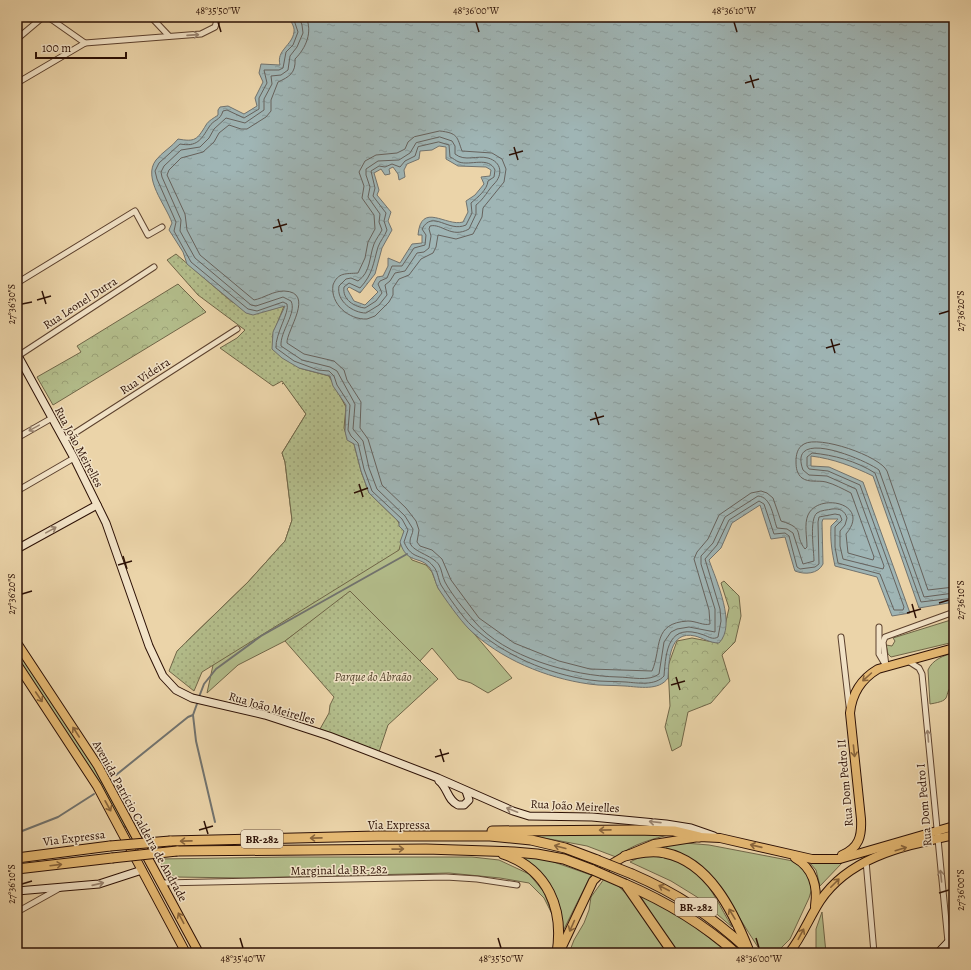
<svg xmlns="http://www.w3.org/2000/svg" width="971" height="970" font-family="Alegreya,serif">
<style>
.green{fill:#b3bd8b;stroke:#706648}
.forest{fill:url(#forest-crowns);stroke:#706648}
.park{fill:url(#park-dots);stroke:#706648}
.water{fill:url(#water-ripples);stroke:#71736f;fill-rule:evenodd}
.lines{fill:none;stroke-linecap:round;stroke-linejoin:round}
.shore{stroke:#66625d;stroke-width:1}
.stream{stroke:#71736f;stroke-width:2}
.street-casing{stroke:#5c412e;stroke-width:7}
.secondary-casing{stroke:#2c1005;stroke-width:9}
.primary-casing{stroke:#2c1005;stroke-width:10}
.highway-casing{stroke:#2c1005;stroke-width:11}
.street{stroke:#f2e3c7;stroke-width:5}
.secondary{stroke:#f2e3c7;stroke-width:7}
.primary{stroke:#e6ba74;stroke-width:8}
.highway{stroke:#e6ba74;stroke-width:9}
.highway-bridge-casing{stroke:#2c1005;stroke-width:11;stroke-linecap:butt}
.highway-bridge{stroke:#e6ba74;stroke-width:9}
.oneway{stroke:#998470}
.oneway2{stroke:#89653c}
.ticks{fill:none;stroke:#2c1005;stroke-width:1.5}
.labels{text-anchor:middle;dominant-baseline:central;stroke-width:3;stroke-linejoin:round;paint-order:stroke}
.shield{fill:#f2e3c7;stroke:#674f3f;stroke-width:1}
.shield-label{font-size:11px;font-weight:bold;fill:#2c1005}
.street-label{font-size:12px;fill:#2c1005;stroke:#f2e3c7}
.park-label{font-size:12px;font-style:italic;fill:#54442d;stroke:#f2e3c7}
.neatline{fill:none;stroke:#2c1005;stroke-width:1.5}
.ticks-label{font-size:10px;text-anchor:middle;fill:#2c1005}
</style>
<defs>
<pattern id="forest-crowns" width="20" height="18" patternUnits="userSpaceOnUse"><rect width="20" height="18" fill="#b3bd8b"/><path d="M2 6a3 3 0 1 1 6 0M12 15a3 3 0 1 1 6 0" fill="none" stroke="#9aa176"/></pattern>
<pattern id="park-dots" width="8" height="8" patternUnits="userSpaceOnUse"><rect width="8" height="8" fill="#b3bd8b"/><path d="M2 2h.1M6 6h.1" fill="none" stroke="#9aa176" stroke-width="1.8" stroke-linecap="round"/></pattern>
<pattern id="water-ripples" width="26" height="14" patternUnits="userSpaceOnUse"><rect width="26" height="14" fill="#9fb5b5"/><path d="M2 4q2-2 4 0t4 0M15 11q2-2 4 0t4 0" fill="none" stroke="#899b9a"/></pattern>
</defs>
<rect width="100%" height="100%" fill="#ebd4a9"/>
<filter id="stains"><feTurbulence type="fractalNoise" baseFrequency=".005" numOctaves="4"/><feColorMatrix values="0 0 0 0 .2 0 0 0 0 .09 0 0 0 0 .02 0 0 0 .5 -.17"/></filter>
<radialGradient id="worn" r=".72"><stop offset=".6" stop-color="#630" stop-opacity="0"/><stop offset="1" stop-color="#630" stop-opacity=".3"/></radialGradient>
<!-- green -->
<g class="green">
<polygon points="299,368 330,376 333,386 346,407 345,424 348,440 353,442 366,481 403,529 400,542 412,560 426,565 432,572 438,588 458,615 512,678 488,693 471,683 458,679 432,648 419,662 349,594 285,641 238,665 207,693 213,665 213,652 186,642 248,582 285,541 292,520 285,462 282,453 306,414 284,383 282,384"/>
<polygon points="954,619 954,642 891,657 888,654 886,645 892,646 895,641 893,638"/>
<polygon points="17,650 95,768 155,879 126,828 119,822 92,771 17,659"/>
<path d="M 954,653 L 954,683 C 941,696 955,700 930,704 L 928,670 C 932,660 944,655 954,653 Z"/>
<path d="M 567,834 L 672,834 C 652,839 633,844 616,857 L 587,846 L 534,836 Z"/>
<path d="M 685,843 L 709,845 L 793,861 L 806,870 L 812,888 L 809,898 L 790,939 L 776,953 L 766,953 L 758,947 C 743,925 719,881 699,865 C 687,855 673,850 657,847 Z"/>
<path d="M 518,855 L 548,860 L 591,875 L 563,931 C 560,893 550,876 518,855 Z"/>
<path d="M 647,856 C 700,857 708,886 732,927 L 697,897 L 671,881 L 630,862 L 638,858 Z"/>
<polygon points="287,857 472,857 499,860 529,874 544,892 552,914 544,898 529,883 500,878 449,873 244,878 175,877 166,873 159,859"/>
<polygon points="810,863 842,863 820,886 816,870"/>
<polygon points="604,879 618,886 629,896 669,953 569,953 574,940 584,923 589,910 591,897"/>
<polygon points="639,894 689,922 728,953 677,953"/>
<polygon points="822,912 826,953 816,953 816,929"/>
</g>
<!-- forest -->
<g class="forest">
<polygon points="178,284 206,312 53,405 37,377 81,352 77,346"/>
<polygon points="724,581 739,596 741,616 735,642 722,655 730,681 711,703 688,712 681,746 672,751 665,727 670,706 668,666 677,641 692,638 718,643 722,639 729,608 721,583"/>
</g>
<!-- park -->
<g class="park">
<polygon points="176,254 232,302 269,310 284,306 272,337 299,368 329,376 346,407 344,428 348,440 354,444 361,471 369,493 397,520 404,531 399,550 202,672 194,691 169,671 177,651 248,582 285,541 292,520 285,462 282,453 306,414 282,381 273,386 220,348 237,338 245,330 198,295 167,260"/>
<polygon points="350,591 438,679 388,725 379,752 320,729 329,713 330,705 334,697 285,641"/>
</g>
<!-- water -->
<path class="water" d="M 290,17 L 954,17 L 954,602 L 919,608 L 873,476 C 852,466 834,459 811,456 L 811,466 L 829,467 L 863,482 L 910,613 L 892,616 L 877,577 L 835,566 C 832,552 830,540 831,526 L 838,519 L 823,519 L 822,522 L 823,564 C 818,574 805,575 795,571 L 794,568 L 785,537 L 771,539 L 760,505 L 732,523 L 721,548 L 709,560 C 716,580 737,625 719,643 C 710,643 703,638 695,636 C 669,630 669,661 668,678 C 659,691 639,687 625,686 C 613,685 601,686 589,684 C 546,678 500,659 469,629 C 460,620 445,599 438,588 C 435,582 434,574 430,568 C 420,555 407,565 400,542 L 404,531 L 399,526 L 399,522 L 369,493 L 361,471 L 354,444 L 347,440 L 345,431 L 346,405 L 333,386 L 330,376 L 299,368 L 282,358 L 272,349 L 273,332 L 285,306 L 253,315 L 246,313 L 187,264 L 183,252 L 169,230 L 172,223 C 166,205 142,178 156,160 C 162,152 172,147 178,139 C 195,142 197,140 206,125 C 208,121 214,118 218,115 L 218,110 L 220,107 L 228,106 L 244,114 L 257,106 L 255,98 L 263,82 L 259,73 L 261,64 L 280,65 C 276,50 292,46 294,32 C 295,26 290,22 290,17 ZM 439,146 L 446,147 L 446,159 L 458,166 L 486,167 L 491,170 L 490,176 L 481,177 L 484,184 L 475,195 L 466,201 L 468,212 L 463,222 C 446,227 421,201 418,235 L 422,235 L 422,243 L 412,244 L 400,263 L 388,258 L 388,266 L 383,276 L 377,277 L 372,286 L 378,292 L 365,305 L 354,301 L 347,289 L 349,287 L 360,293 L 375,274 L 382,248 L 392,230 L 388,221 L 391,212 L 377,195 L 379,190 L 374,173 L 381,169 L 385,175 L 390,174 L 389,169 L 393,167 L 398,174 L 399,180 L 405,177 L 404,170 L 407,164 L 419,159 L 420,151 L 432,150 Z"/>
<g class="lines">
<!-- shore -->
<g class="shore">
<path d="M 293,17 L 298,32 L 293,45 L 286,52 L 283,68 L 279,70 L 264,70 L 267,83 L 259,98 L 259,109 L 244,118 L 227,110 L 223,111 C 220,121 214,119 209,127 C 201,140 197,147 180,144 L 159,163 L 155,171 L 157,179 L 176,222 L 174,231 L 191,262 L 248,309 L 257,311 L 283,302 L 287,304 C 290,312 275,334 276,348 L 294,361 L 318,370 L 329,371 L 334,376 L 337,385 L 350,405 L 348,430 L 351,436 L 358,443 L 364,469 L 372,491 L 402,519 L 408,530 L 404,542 C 412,561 423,553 433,566 C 438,571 438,579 441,585 C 448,596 463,618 472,626 C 503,655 548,674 590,680 C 602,682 614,681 626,682 C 638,683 655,686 664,676 C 666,650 668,622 704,635 C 709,637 713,640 718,637 L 721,621 L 720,609 L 705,559 L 717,545 L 729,520 L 759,501 L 764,504 L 774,534 L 785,533 L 789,536 L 797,567 L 800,569 L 815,567 L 819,564 L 818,522 L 819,517 L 835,514 L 840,515 L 842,520 L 835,527 L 835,547 L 838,563 L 880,574 L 894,610 L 903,610 L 904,607 L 860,485 L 828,471 L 809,469 L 807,466 L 807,457 L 812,453 C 834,455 856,461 875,473 L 921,602 L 954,598"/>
<path d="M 299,17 L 302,25 L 303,33 L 297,47 L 290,56 L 288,70 L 281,75 L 271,76 L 272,84 L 264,99 L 264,110 L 245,123 L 226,118 L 214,129 L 209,138 L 200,147 L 181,150 L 164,166 L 161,172 L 162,177 L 181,220 L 180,231 L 195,258 L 251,305 L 256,306 L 283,297 L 291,301 C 297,313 280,331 281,346 L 302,360 L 330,367 L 337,371 L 355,404 L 353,429 L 363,441 L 369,468 L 377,489 L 405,516 L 413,529 C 413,534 410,537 410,541 C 409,551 433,555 439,565 C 442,570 442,576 445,582 C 452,595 464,609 474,621 C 504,657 572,676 618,677 C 630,677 649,682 659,674 L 664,642 L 671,632 L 677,629 L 689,627 L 715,632 L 715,609 L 701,564 L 701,556 L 713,543 L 725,517 L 758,496 C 772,497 773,518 777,528 L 787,529 L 793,533 L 803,564 L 814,561 C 814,551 809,519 817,513 C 821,510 828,510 832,509 C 840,508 845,511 847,518 L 845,525 L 840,531 L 840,546 L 843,559 L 883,569 L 884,566 L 856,489 L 827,476 L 809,475 L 803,470 C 787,426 866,460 879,470 L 924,597 L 954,593"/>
<path d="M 306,17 C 313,32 306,48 295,59 C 296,73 289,77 278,82 L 271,100 L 271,111 L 266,117 L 247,129 L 241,129 L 229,125 L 219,133 L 214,142 L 203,152 L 181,158 L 169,170 L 167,175 L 185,214 L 187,230 L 200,255 L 254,300 C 264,298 273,291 284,291 C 316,292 286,331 287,343 L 304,354 L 334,361 L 344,370 L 347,380 L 361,402 L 360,428 L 368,439 L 382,485 L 406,508 L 416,521 L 419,530 L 417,542 L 420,546 L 432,550 L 442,559 L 451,580 L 479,618 L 514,643 L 559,661 L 590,669 L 652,671 C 662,648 652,623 688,621 C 696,621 704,626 710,624 L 709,610 L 694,559 L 697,552 L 708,539 L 719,515 L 751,493 L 761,491 L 767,493 L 773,498 L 781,521 C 807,529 793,534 805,549 L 807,547 C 807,537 804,524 808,515 C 818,492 872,503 846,534 L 848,553 L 873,560 L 874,557 L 851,493 C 843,489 834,484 826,482 C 818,480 809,483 802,478 C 797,474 796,468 796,462 C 796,455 797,448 804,444 C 819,435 880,456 887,471 L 928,590 L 954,587"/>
<path d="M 440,131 C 458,133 457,137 462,151 L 492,153 L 502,159 L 506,169 L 504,182 L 483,208 L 482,217 L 473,234 L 456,239 L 438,235 L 436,247 L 433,253 L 421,259 L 409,275 L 399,279 L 393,288 L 393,295 L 389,302 L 375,316 L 367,319 C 349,320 330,304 333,285 C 338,272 346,274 358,273 L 365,258 L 368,242 L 375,229 L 374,215 L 362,198 L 364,186 L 359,172 L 365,161 L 376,155 L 397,153 L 405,149 L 408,142 L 414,137 Z"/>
<path d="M 440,137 L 452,141 L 455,146 L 455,154 C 465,162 477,155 488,158 C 502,162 503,175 494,184 C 488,190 484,199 476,205 L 476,214 L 469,229 C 451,239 442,223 430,226 L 429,229 L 431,236 L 429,248 L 424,252 L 417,253 L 405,271 L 395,273 L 390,281 L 385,285 L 387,295 L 379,305 L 366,313 C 353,313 336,301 339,286 L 346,279 L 351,278 L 358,281 C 371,272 369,257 374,244 C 376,239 380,234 382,230 L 379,222 L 380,214 L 368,197 L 370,187 L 366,175 L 366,169 L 378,161 L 399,160 L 410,153 L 416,143 Z"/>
<path d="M 439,142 L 449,145 L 450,157 C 453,158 456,161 459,162 C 470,166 489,156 495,170 L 494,177 L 488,181 C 487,190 478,197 471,203 L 472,213 L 466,225 C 448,233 433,209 422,229 L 426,235 L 425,245 L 414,248 L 402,266 L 392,266 L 387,278 L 380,281 L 378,284 L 382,293 L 376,301 L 365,308 C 355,307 342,300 344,287 L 349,283 L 360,288 C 373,274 373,264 378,247 C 380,241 385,236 387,230 L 384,221 L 386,213 L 373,196 L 375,188 L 371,171 L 379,166 L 385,167 L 392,164 L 400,167 L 405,161 L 415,156 L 418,147 Z"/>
</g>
<!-- stream -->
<g class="stream">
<polyline points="199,697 204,684 216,669 261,636 407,554"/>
<polyline points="193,715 196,741 215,822"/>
<polyline points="116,775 188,717 193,715 198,701"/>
<polyline points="17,833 58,817 94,794"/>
</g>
<defs>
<g id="street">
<polyline points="48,17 85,43"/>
<polyline points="151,17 169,36"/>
<polyline points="17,39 43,17"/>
<polyline points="17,83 85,43 201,34 215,27 218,17"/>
<polyline points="17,283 135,211 148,235 162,227"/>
<polyline points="18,356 154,267"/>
<polyline points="17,438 52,418"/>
<polyline points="64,440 237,329"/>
<polyline points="17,491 74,458"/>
<polyline points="879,627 879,654 886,666"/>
<polyline points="841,637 849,706"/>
<polyline points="908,661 919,668 922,674 948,942 953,953"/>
<polyline points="886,666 883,642 885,637 954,612"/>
<polyline points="866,861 874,953"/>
<polyline points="162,883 446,877 477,879 517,885"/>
<polyline points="17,912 60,888"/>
</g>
<g id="secondary">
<polyline points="17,354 74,458 106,523 149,646 163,676 176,690 192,698 265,715 329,736 438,778 513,811 529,816 592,817 666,824 691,828 714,836"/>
<polyline points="17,549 97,505"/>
<path d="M 439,781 C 448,788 447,800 458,805 L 464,805 L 469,800 L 466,791"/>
<polyline points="17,891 99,884 142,870"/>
<polyline points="938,953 954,936"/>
</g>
<g id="primary">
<polyline points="17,643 98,766 199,953"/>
<polyline points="17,664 97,786 186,953"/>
<path d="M 842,855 C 859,848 862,836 861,819 L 850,713 C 852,693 861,679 878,669 L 954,648"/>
<path d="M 795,858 C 813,868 818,887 815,906"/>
<polyline points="559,953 593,881 608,866 625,856 654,844 699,837 720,838 812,859 840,859 954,826"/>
<path d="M 789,953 C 802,937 809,918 820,901 C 850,856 905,846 954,835"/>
</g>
<g id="highway">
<polyline points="492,831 635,830 674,831 699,837"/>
<polyline points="170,841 377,836 490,836 531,840 565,848 597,860"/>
<polyline points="177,851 426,849 514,852 537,854 564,859 593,870"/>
<path d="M 503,854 C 548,869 564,909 557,953"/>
<path d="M 625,856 C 638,853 652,850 665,853 C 709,862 733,911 748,949"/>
<polyline points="17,858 110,846"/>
<polyline points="17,869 112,858"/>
<path d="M 632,874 C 676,893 710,915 746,948"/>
<path d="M 625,884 C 667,902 702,923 736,953"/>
<polyline points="626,885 673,953"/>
</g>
</defs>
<!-- street casing -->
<use href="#street" class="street-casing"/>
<!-- secondary casing -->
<use href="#secondary" class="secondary-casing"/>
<!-- primary casing -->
<use href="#primary" class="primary-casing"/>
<!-- highway casing -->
<use href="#highway" class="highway-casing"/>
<!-- street -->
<use href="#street" class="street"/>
<!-- secondary -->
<use href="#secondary" class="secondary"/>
<!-- primary -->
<use href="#primary" class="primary"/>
<!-- highway -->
<use href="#highway" class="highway"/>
<defs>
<g id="highway-bridge">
<polyline points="110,846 170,841"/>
<polyline points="112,858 177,851"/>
<polyline points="597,860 632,874"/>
<polyline points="593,870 625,884"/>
</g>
</defs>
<!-- highway-bridge casing -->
<use href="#highway-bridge" class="highway-bridge-casing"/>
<!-- highway-bridge -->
<use href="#highway-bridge" class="highway-bridge"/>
</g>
<!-- one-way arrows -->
<defs><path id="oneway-shaft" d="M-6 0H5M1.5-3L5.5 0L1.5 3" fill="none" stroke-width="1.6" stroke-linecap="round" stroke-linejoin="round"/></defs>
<g class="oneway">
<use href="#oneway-shaft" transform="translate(193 35) rotate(-4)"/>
<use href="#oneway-shaft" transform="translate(34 428) rotate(151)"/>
<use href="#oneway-shaft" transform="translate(51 530) rotate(-29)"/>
<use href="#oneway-shaft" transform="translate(928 736) rotate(-95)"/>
<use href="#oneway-shaft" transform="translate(512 810) rotate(-159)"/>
<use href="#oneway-shaft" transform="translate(655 822) rotate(-174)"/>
<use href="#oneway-shaft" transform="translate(941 876) rotate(-96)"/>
<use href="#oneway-shaft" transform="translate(98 884) rotate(-13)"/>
</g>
<g class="oneway2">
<use href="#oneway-shaft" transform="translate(867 677) rotate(138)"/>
<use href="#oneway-shaft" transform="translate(39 697) rotate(56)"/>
<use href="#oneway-shaft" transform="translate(76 732) rotate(-123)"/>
<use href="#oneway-shaft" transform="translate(854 751) rotate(84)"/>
<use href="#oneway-shaft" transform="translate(108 806) rotate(61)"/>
<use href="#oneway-shaft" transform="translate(605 830) rotate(179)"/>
<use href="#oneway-shaft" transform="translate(316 838) rotate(179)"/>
<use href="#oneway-shaft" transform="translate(186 841) rotate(179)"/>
<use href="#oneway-shaft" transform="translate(756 846) rotate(-167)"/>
<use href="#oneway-shaft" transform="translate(560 847) rotate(-165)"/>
<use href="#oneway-shaft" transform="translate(398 849) rotate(-1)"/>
<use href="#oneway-shaft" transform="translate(901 849) rotate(-17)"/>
<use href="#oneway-shaft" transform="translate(56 865) rotate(-7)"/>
<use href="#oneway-shaft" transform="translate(835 883) rotate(-45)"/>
<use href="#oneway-shaft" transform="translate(664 888) rotate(-153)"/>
<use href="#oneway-shaft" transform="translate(732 914) rotate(-121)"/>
<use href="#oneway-shaft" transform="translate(181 918) rotate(-118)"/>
<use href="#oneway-shaft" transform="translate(572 926) rotate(114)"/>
<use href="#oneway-shaft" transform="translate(801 934) rotate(-62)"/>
</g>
<!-- ticks -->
<path class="ticks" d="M 218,22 L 221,32M 476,22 L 479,32M 734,22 L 737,32M 750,75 L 754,88M 745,83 L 759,79M 514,147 L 518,160M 509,155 L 523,151M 278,219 L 282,232M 273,228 L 287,224M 42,291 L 46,304M 37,300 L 51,296M 22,304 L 32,302M 939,314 L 949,311M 831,339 L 835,353M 826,348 L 840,344M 595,412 L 599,425M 590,420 L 604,416M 359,484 L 363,497M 354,493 L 368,488M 123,556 L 127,569M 118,565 L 132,561M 22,594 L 32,591M 939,603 L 949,600M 912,604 L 916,618M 907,613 L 921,609M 676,677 L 680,690M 671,685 L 685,681M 440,749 L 444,762M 435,757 L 449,753M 204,821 L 208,834M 199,830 L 213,826M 22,884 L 32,881M 939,893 L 949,890M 240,938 L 243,948M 498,938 L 501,948M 756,938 L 759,948"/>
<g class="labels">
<!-- shield labels -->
<g class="shield">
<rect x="241" y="830" width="42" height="18" rx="3"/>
<rect x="675" y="898" width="42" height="18" rx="3"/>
</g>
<g class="shield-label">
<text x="262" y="839">BR-282</text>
<text x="696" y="907">BR-282</text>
</g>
<!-- street labels -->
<g class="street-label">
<text transform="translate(80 303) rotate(-33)">Rua Leonel Dutra</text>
<text transform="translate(145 376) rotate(-33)">Rua Videira</text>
<text transform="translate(79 447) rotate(62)">Rua João Meirelles</text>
<text transform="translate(272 708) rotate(16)">Rua João Meirelles</text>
<text transform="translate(845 783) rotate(-95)">Rua Dom Pedro II</text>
<text transform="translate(924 805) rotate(-95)">Rua Dom Pedro I</text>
<text transform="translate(575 806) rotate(3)">Rua João Meirelles</text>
<text transform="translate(140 821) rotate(61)">Avenida Patrício Caldeira de Andrade</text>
<text x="399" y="825">Via Expressa</text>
<text transform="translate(74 838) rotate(-7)">Via Expressa</text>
<text transform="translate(339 870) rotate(-1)">Marginal da BR-282</text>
</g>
<!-- park labels -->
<g class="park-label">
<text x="373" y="677">Parque do Abraão</text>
</g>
</g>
<!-- margin -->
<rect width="971" height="970" fill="none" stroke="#ebd4a9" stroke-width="44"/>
<!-- scale -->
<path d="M36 52v6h90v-6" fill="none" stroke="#2c1005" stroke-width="2"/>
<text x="42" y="52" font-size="12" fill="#2c1005" stroke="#f2e3c7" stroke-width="3" paint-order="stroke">100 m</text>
<rect x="22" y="22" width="927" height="926" class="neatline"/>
<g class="ticks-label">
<text x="218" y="14">48°35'50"W</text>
<text x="476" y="14">48°36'00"W</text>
<text x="734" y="14">48°36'10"W</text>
<text transform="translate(11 304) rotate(-90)" y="4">27°36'30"S</text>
<text transform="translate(960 311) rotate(-90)" y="4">27°36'20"S</text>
<text transform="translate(11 594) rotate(-90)" y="4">27°36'20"S</text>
<text transform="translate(960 600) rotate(-90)" y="4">27°36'10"S</text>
<text transform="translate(11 884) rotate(-90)" y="4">27°36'10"S</text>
<text transform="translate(960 890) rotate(-90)" y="4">27°36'00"S</text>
<text x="243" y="962">48°35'40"W</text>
<text x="501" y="962">48°35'50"W</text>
<text x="759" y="962">48°36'00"W</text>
</g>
<rect width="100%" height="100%" filter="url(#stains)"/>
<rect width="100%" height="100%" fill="url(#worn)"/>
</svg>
